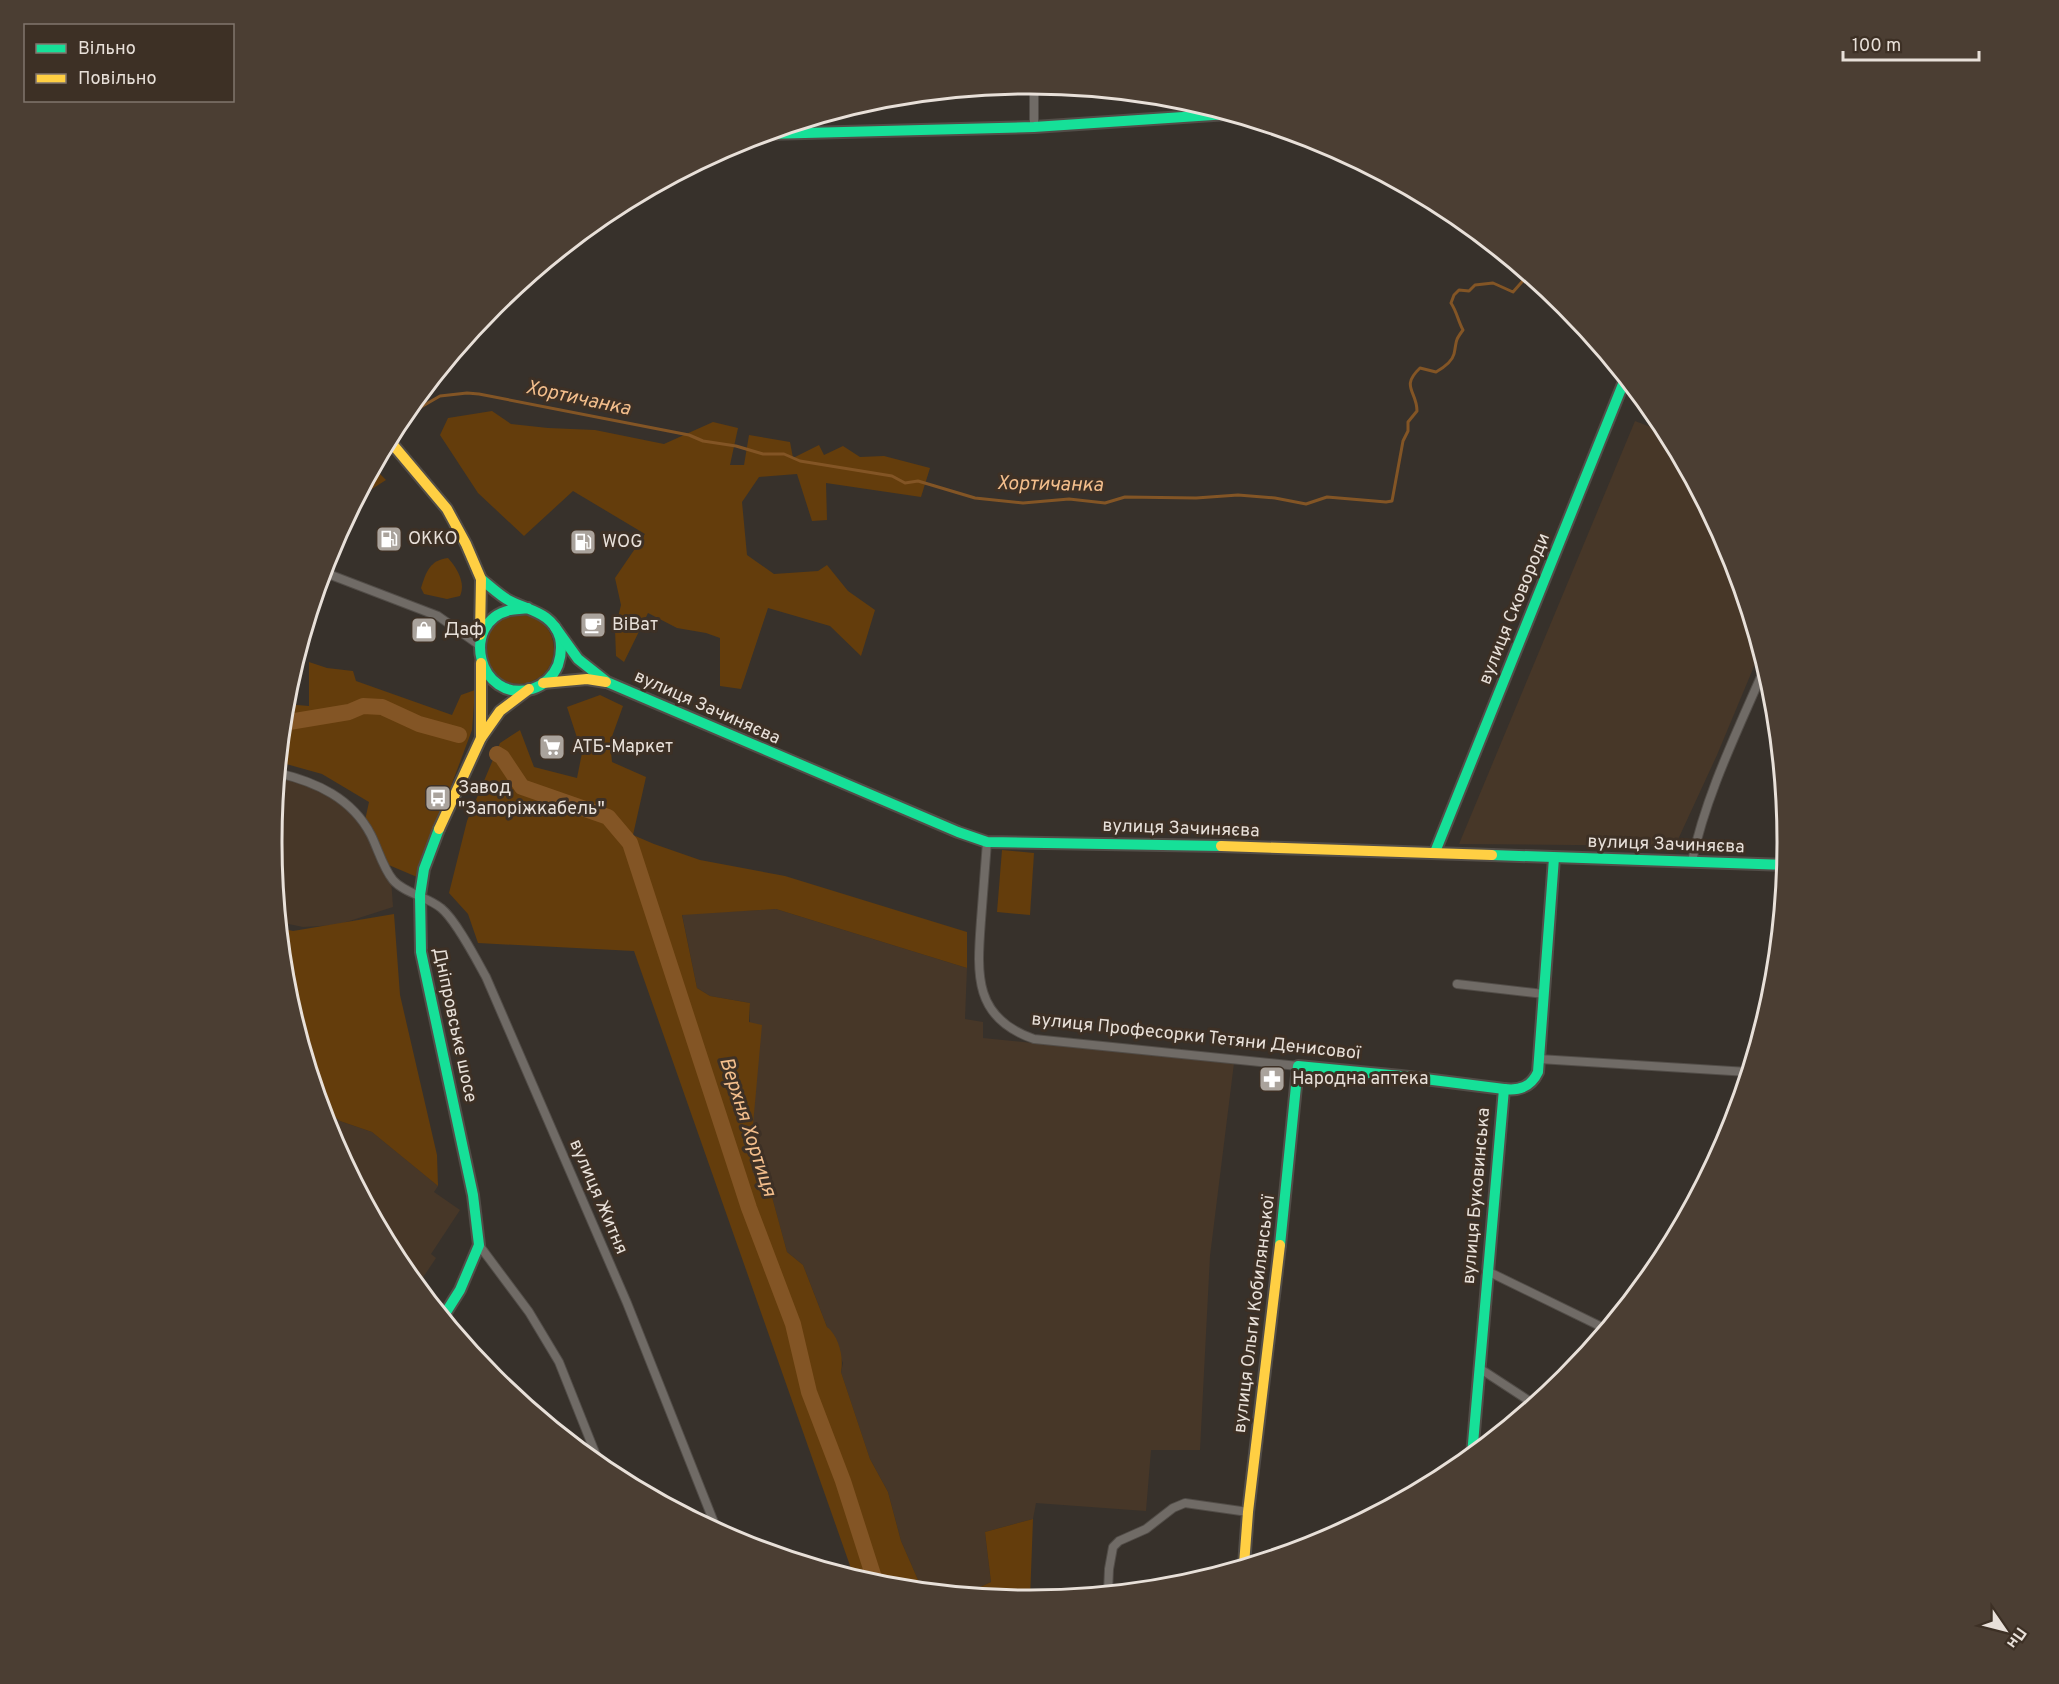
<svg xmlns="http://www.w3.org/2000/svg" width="2059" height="1684" font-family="Overpass,sans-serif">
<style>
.built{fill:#473728}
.green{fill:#643d0c}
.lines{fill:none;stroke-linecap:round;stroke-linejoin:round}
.stream{stroke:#835525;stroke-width:3}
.river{stroke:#835525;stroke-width:16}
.street-casing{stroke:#524d48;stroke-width:10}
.fast-casing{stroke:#524d48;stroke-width:14}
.slow-casing{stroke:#524d48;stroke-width:14}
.street{stroke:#706b66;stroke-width:8}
.fast{stroke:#16e098;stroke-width:10}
.slow{stroke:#ffcf43;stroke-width:10}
.labels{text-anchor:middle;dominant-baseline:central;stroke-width:6;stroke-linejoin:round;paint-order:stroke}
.poi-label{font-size:18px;fill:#e8e0d9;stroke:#3d3025;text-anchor:start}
.street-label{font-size:18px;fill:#e8e0d9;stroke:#3d3025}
.water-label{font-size:20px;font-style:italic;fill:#f3be8c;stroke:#3d3025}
.rim{fill:none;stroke:#e8e0d9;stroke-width:3}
</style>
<rect width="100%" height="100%" fill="#37312b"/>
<!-- built -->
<g class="built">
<polygon points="1635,421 1666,433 1730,552 1760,652 1717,755 1675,846 1459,844"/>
<polygon points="278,773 339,798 369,831 391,878 393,907 337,925 303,927 279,922 272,842"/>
<polygon points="776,909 967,968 965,1019 983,1022 983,1038 1234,1063 1210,1256 1200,1450 1151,1450 1146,1511 1036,1503 1033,1519 985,1532 991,1582 965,1594 922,1589 901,1541 888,1492 870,1459 841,1372 843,1363 827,1327 803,1265 787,1252 765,1172 753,1174 750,1158 750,1003 710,996 697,988 682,914"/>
<polygon points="323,1111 330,1113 340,1121 372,1132 438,1186 434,1192 460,1210 431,1254 436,1258 418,1285 420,1289 399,1263 329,1132"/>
</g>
<!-- green -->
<g class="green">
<polygon points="492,411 511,424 548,428 595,430 664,444 713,422 738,428 730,465 744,465 749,435 790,442 793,458 819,445 824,455 843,446 860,457 884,456 930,468 921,497 826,483 827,520 812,521 797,474 759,477 742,502 747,555 774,574 818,571 827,565 848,591 875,610 861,656 830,626 768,608 741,689 720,686 720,638 706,633 677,628 648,613 624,662 616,656 615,629 621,605 615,578 645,534 573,491 524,536 478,493 440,435 448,418"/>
<polygon points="374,468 386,480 358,498"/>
<path d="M 448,558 C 457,568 466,583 460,596 L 447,599 L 424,594 L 421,588 C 426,572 430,560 448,558 Z"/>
<circle cx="519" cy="649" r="35"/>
<polygon points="309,662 327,668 353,671 356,681 452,715 461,695 475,690 472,730 417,877 384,863 364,825 369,802 322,774 279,762 285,704 309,706"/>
<path d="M 600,695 L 623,706 L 610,742 L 612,762 L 646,777 L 633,835 L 654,844 L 700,860 L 785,876 L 967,932 L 967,968 L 776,909 L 682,915 L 697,988 L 710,996 L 750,1003 L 749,1022 L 762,1025 L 750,1158 L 753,1173 L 765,1171 L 787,1252 L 803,1265 L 827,1327 C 839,1336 844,1358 841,1372 L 870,1459 L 888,1492 L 901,1541 L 922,1589 L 881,1585 L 854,1577 L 634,951 L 478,943 L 468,914 L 449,893 L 467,821 L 500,743 L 520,730 L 534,767 L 577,778 L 582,753 L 567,707 Z"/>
<polygon points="1002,850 1034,853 1030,915 997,912"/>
<polygon points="394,914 400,995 437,1155 438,1186 372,1132 340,1121 330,1113 323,1111 286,990 280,928 293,931"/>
<polygon points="1033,1519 1030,1600 965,1594 991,1582 985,1532"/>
</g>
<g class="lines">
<!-- stream -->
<path class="stream" d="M 393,432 L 421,407 L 440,396 L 467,393 L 479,394 L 689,435 L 703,441 L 736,446 L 763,454 L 784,454 L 800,461 L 892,476 L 905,483 L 918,481 L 975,498 L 1023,503 L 1069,499 L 1105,503 L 1125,497 L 1196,498 L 1238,495 L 1275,498 L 1306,504 L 1327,497 L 1386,502 L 1392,501 L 1403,441 L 1408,431 L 1408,422 L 1417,411 C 1417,391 1400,387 1420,368 L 1436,372 C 1443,368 1452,362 1454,354 C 1457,341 1454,342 1463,330 C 1458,321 1457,312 1451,303 L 1454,295 L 1459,290 L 1469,291 L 1475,285 L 1493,283 L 1513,292 L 1528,275"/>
<!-- river -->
<g class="river">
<polyline points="283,723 349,712 363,706 382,707 419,724 459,735 455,734"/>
<polyline points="497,754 502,757 522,787 608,817 630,843 749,1208 793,1324 809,1392 843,1481 876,1584"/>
</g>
<defs>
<g id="street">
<polyline points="1034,127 1034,84"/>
<polyline points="323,572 438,616 479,645"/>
<path d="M 278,773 C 316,782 352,798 371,835 C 378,849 383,868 393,880 C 404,893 428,897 441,908 C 456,920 476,959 486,977 L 627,1303 L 717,1530"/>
<path d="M 987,842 C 985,868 983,894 981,920 C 977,974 973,1018 1034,1039 L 1298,1066"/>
<path d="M 1692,861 C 1706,794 1738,730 1765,667"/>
<polyline points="1457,984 1544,994"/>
<polyline points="1539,1059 1748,1072"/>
<polyline points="479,1245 529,1312 559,1362 600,1465"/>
<polyline points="1487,1271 1606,1329"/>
<polyline points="1479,1368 1534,1404"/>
<polyline points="1108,1592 1109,1569 1113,1547 1119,1541 1146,1529 1173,1508 1185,1503 1248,1512"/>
</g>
<g id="fast">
<polyline points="766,134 1034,127 1228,114"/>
<path d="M 481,579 C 490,586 500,596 510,601 C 530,611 553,613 560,638 C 562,647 561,656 558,665 C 553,677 544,685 532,689 C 478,704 459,622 510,610 C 515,609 522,609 528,608"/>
<polyline points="555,627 578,659 607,682 958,832 987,842 1221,846"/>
<polyline points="439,829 424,869 420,895 421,952 473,1195 479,1245 460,1290 443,1317"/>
<polyline points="1435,852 1625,379"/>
<polyline points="1492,855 1785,865"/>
<polyline points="1280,1245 1298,1066 1401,1076 1504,1089"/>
<path d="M 1472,1455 L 1504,1089 C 1520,1091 1531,1087 1538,1072 L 1554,858"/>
</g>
<g id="slow">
<polyline points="389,440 447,509 466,544 481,579 480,635"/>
<polyline points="481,663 481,738"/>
<polyline points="543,683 587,679 606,682"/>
<polyline points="439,829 481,738 500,711 529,689"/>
<polyline points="1221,846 1492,855"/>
<polyline points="1244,1565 1248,1512 1280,1245"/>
</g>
</defs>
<!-- street casing -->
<use href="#street" class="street-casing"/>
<!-- fast casing -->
<use href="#fast" class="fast-casing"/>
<!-- slow casing -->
<use href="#slow" class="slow-casing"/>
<!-- street -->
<use href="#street" class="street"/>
<!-- fast -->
<use href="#fast" class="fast"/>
<!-- slow -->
<use href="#slow" class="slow"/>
</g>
<!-- icons -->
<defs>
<symbol id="fuel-square" viewBox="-11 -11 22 22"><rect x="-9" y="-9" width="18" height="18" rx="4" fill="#aaa39c" stroke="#3d3025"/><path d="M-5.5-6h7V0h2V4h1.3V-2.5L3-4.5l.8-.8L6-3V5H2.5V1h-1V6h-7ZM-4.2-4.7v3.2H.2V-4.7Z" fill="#fff"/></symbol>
<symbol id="cafe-square" viewBox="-11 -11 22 22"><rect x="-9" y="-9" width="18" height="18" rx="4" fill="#aaa39c" stroke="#3d3025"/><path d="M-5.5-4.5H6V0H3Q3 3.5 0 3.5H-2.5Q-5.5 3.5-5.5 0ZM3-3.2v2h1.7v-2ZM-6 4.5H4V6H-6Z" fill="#fff"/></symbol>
<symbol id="shop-square" viewBox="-11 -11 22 22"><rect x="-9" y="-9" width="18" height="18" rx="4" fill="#aaa39c" stroke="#3d3025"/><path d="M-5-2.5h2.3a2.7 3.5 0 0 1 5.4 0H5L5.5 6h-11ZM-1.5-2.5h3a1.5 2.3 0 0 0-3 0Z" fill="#fff"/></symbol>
<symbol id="supermarket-square" viewBox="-11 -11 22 22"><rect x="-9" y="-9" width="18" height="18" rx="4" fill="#aaa39c" stroke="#3d3025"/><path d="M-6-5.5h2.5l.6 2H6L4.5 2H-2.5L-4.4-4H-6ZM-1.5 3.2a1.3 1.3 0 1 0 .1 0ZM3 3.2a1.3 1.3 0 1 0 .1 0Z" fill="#fff"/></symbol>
<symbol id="bus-square" viewBox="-11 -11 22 22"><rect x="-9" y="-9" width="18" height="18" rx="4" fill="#aaa39c" stroke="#3d3025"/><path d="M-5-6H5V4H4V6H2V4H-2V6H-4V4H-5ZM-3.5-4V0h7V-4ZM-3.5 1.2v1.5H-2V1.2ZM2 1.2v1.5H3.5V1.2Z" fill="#fff"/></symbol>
<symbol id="pharmacy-square" viewBox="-11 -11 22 22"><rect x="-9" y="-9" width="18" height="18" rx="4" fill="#aaa39c" stroke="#3d3025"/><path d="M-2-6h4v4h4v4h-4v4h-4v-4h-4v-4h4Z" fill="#fff"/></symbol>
</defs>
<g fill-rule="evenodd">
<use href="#fuel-square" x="374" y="524" width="30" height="30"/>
<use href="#fuel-square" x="568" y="527" width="30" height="30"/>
<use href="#cafe-square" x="578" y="610" width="30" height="30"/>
<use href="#shop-square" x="409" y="615" width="30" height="30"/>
<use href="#supermarket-square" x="537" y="732" width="30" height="30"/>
<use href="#bus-square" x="423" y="783" width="30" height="30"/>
<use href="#pharmacy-square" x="1257" y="1064" width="30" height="30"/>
</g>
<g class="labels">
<!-- poi labels -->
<g class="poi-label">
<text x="408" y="539">ОККО</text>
<text x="602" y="542">WOG</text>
<text x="612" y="625">ВіВат</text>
<text x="444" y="630">Даф</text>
<text x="572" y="747">АТБ-Маркет</text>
<text x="458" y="788">Завод<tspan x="458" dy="21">"Запоріжкабель"</tspan></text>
<text x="1292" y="1079">Народна аптека</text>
</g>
<!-- street labels -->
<g class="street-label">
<text transform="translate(1515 609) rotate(-68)">вулиця Сковороди</text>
<text transform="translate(707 708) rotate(24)">вулиця Зачиняєва</text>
<text transform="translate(1181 829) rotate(2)">вулиця Зачиняєва</text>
<text transform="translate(1666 845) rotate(2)">вулиця Зачиняєва</text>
<text transform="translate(454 1025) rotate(78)">Дніпровське шосе</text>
<text transform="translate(1196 1037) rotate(6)">вулиця Професорки Тетяни Денисової</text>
<text transform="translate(1477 1196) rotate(-85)">вулиця Буковинська</text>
<text transform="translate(598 1197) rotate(67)">вулиця Житня</text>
<text transform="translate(1255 1314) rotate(-83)">вулиця Ольги Кобилянської</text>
</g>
<!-- water labels -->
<g class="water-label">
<text transform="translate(578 399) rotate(12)">Хортичанка</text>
<text transform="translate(1050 485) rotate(1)">Хортичанка</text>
<text transform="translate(747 1127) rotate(72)">Верхня Хортиця</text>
</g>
</g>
<!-- crop -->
<path d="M0 0H2059V1684H0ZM1029 94H1030A747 747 0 0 1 1777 841V843A747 747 0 0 1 1030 1590H1029A747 747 0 0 1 282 843V841A747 747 0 0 1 1029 94Z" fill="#4b3e33" fill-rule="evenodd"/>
<path class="rim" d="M1029 94H1030A747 747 0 0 1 1777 841V843A747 747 0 0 1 1030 1590H1029A747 747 0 0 1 282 843V841A747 747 0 0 1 1029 94Z"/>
<!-- legend -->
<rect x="24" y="24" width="210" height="78" fill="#3d3025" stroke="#81766d" stroke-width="1.5"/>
<rect x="36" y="44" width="30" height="9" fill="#16e098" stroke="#81766d" stroke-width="1.5"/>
<text x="78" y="54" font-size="18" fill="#e8e0d9">Вільно</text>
<rect x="36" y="74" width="30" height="9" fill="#ffcf43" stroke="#81766d" stroke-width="1.5"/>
<text x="78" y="84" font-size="18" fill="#e8e0d9">Повільно</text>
<!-- north arrow -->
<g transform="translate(2005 1630) rotate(125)" stroke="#3d3025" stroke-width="4.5" paint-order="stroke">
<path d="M0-4.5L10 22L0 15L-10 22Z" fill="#e8e0d9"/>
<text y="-9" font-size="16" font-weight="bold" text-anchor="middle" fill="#e8e0d9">Пн</text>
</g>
<!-- scale -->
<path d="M1843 51v9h136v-9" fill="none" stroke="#e8e0d9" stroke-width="3"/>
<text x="1852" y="51" font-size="18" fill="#e8e0d9" stroke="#3d3025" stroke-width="4.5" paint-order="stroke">100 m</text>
</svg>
